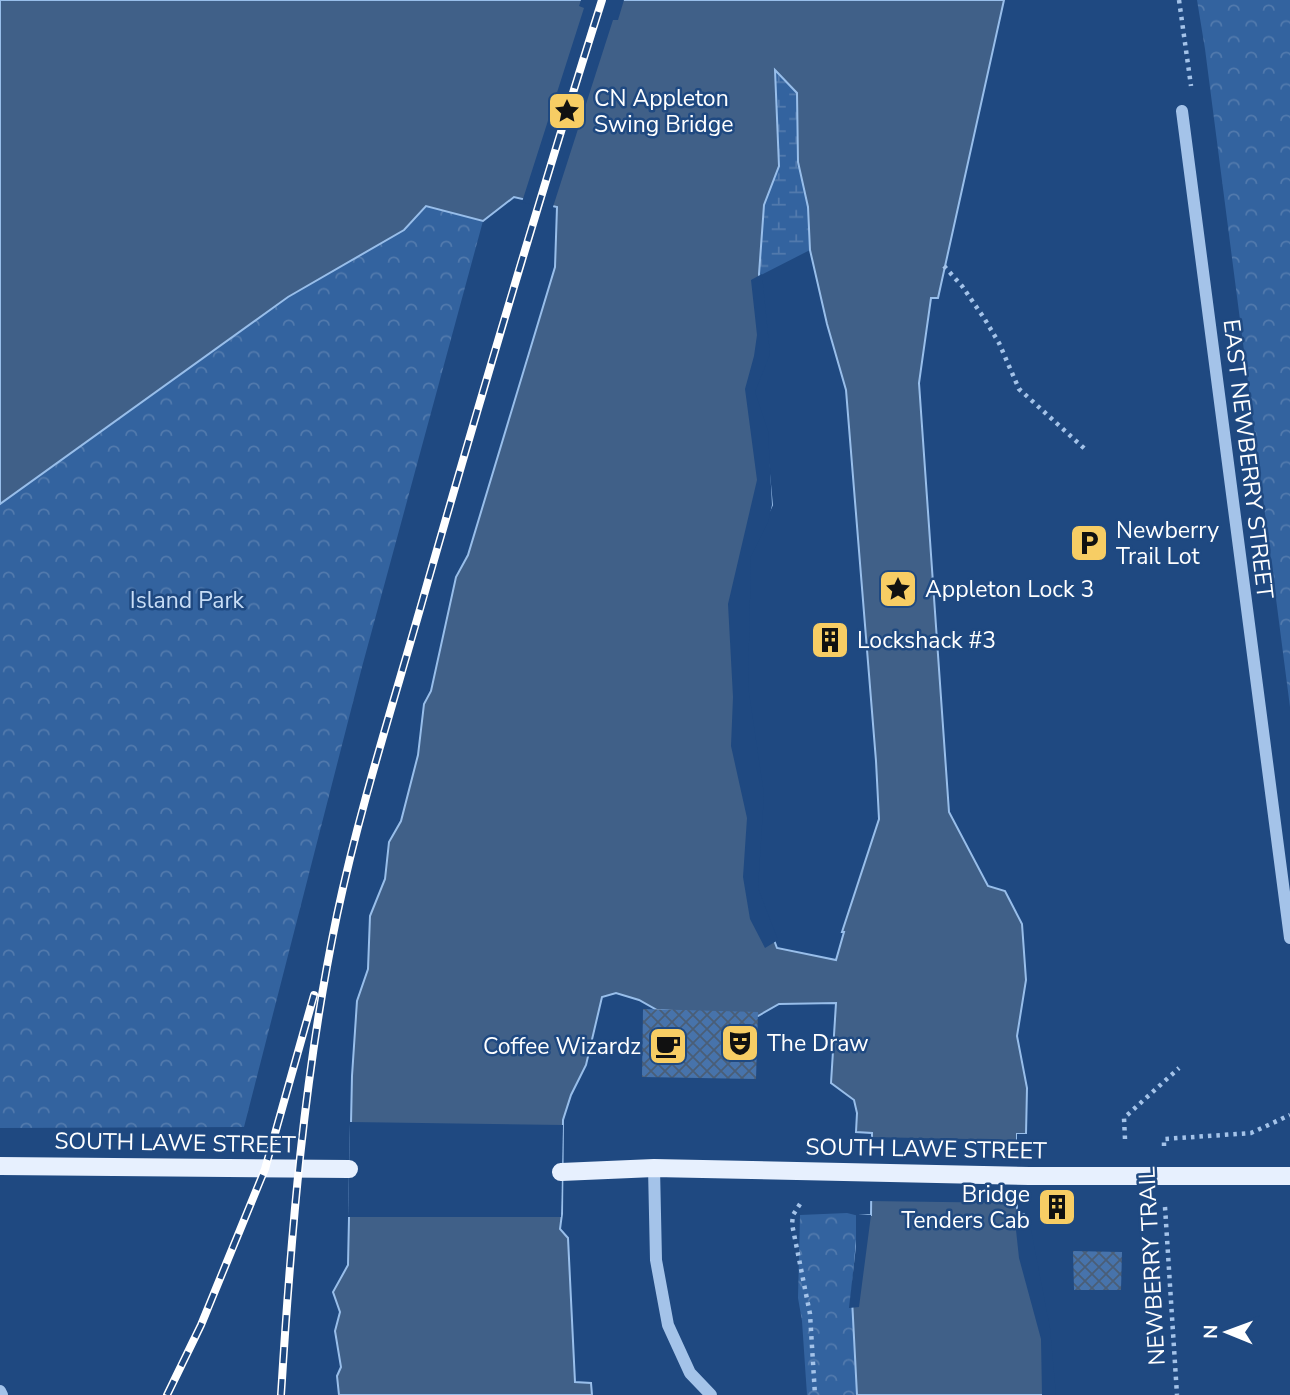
<svg xmlns="http://www.w3.org/2000/svg" width="1290" height="1395" font-family="'Nunito Sans',sans-serif">
<style>
.forest{fill:url(#forest-crowns)}
.wetland{fill:url(#wetland-marsh)}
.water{fill:#406088;stroke:#98beea;stroke-width:2;fill-rule:evenodd}
.pier{fill:#1f4981}
.building{fill:url(#building-cross-hatch)}
.lines{fill:none;stroke-linecap:round;stroke-linejoin:round}
.path{stroke:#a4c3e9;stroke-width:4.5;stroke-dasharray:3.5 5;stroke-linecap:butt}
.minor{stroke:#a4c3e9;stroke-width:12}
.major{stroke:#e7f0fe;stroke-width:18}
.rail-casing{stroke:#fff;stroke-width:8}
.rail{stroke:#1f4981;stroke-width:5;stroke-dasharray:16;stroke-linecap:butt}
.labels{text-anchor:middle;dominant-baseline:central;stroke-width:5;stroke-linejoin:round;paint-order:stroke}
.poi-label{font-size:23px;fill:#fff;stroke:#1f4981;text-anchor:start}
.street-label{font-size:23px;fill:#fff;stroke:#1f4981}
.park-label{font-size:23px;fill:#c8ddf6;stroke:#1f4981}
</style>
<defs>
<pattern id="forest-crowns" width="20" height="18" patternUnits="userSpaceOnUse" patternTransform="scale(1.75)"><rect width="20" height="18" fill="#33639f"/><path d="M2 6a3 3 0 1 1 6 0M12 15a3 3 0 1 1 6 0" fill="none" stroke="#527aad"/></pattern>
<pattern id="wetland-marsh" width="20" height="14" patternUnits="userSpaceOnUse" patternTransform="scale(1.75)"><rect width="20" height="14" fill="#33639f"/><path d="M1 5h8M5 5V1M11 12h8M15 12V8" fill="none" stroke="#527aad"/></pattern>
<pattern id="building-cross-hatch" width="8" height="8" patternUnits="userSpaceOnUse" patternTransform="scale(1.75)"><rect width="8" height="8" fill="#4773ab"/><path d="M0 0l8 8M0 8l8-8" fill="none" stroke="#4a5e77"/></pattern>
</defs>
<rect width="100%" height="100%" fill="#1f4981"/>
<!-- forest -->
<g class="forest">
<polygon points="1197,0 1290,0 1290,707 1205,49"/>
<polygon points="426,206 483,221 362,667 244,1127 0,1128 0,504 288,297 404,230"/>
<polygon points="847,1213 859,1216 852,1299 857,1395 807,1395 802,1321 798,1298 800,1215"/>
</g>
<!-- wetland -->
<polygon class="wetland" points="785,17 822,246 810,250 751,280 758,74"/>
<!-- water -->
<path class="water" d="M 0,0 L 1004,0 L 938,298 L 931,298 L 919,383 L 949,812 L 988,886 L 1005,891 L 1022,924 L 1026,980 L 1017,1036 L 1027,1088 L 1026,1134 L 1017,1134 L 1017,1214 L 1024,1214 L 1053,1395 L 857,1395 L 852,1299 L 859,1216 L 871,1215 L 872,1133 L 856,1132 L 857,1113 L 854,1100 L 831,1083 L 836,1003 L 779,1004 L 758,1016 L 657,1010 L 639,1000 L 616,993 L 602,997 L 586,1065 L 571,1095 L 563,1120 L 562,1214 L 560,1229 L 568,1238 L 575,1382 L 591,1383 L 592,1395 L 339,1395 L 337,1376 L 341,1367 L 335,1331 L 340,1312 L 333,1292 L 348,1265 L 352,1076 L 357,1001 L 368,969 L 370,916 L 385,879 L 389,842 L 401,821 L 418,755 L 424,704 L 431,691 L 456,577 L 468,555 L 555,267 L 557,207 L 514,197 L 483,221 L 426,206 L 404,230 L 288,297 L 0,504 ZM 775,70 L 797,93 L 798,162 L 808,207 L 810,250 L 827,324 L 846,390 L 876,761 L 879,819 L 842,932 L 844,932 L 836,960 L 777,948 L 755,889 L 745,686 L 748,556 L 772,505 L 765,432 L 751,392 L 766,354 L 759,274 L 764,205 L 779,166 Z"/>
<!-- pier -->
<g class="pier">
<polygon points="581,0 624,0 618,20 613,20 552,210 522,202 584,8 579,6"/>
<polygon points="762,274 770,354 755,392 768,431 772,505 768,522 751,556 748,686 764,794 758,888 778,940 765,948 750,919 743,877 747,818 731,746 733,697 728,604 757,480 745,389 754,356 757,335 751,280"/>
<polygon points="350,1122 563,1125 561,1217 348,1217"/>
<polygon points="1017,1134 1029,1134 1027,1137 1021,1137 1020,1203 868,1201 868,1137 1017,1140"/>
<polygon points="1028,1214 1050,1328 1056,1395 1042,1395 1041,1339 1019,1258 1016,1230 1017,1215"/>
<polygon points="856,1215 871,1215 859,1307 849,1308 856,1246"/>
</g>
<!-- building -->
<g class="building">
<polygon points="643,1009 758,1012 756,1079 642,1077"/>
<polygon points="1073,1251 1122,1252 1121,1290 1074,1290"/>
</g>
<g class="lines">
<!-- path -->
<g class="path">
<polyline points="1179,0 1191,86"/>
<polyline points="944,266 962,286 984,318 999,343 1019,389 1086,450"/>
<polyline points="1125,1139 1124,1118 1179,1068"/>
<polyline points="1164,1146 1164,1139 1251,1133 1290,1115"/>
<polyline points="800,1204 793,1215 792,1224 810,1314 815,1395"/>
<polyline points="1165,1207 1177,1395"/>
</g>
<!-- minor -->
<g class="minor">
<polyline points="1182,111 1290,938"/>
<polyline points="654,1168 656,1260 668,1325 690,1373 711,1395"/>
<polyline points="0,1391 2,1395"/>
</g>
<!-- major -->
<g class="major">
<polyline points="0,1166 349,1169"/>
<polyline points="561,1172 654,1168 1029,1176 1290,1176"/>
</g>
<defs>
<g id="rail">
<polyline points="167,1395 201,1325 265,1169 314,995"/>
<path d="M 281,1395 C 291,1234 304,1073 337,915 C 361,802 397,692 428,581 C 484,386 541,193 602,0"/>
</g>
</defs>
<!-- rail casing -->
<use href="#rail" class="rail-casing"/>
<!-- rail -->
<use href="#rail" class="rail"/>
</g>
<!-- icons -->
<defs>
<symbol id="sight-square" viewBox="-11 -11 22 22"><rect x="-9" y="-9" width="18" height="18" rx="4" fill="#f7cd64" stroke="#1f4981"/><path d="M0-6L1.8-2.2L6-1.7L2.9 1.2L3.7 5.4L0 3.3L-3.7 5.4L-2.9 1.2L-6-1.7L-1.8-2.2Z" fill="#111"/></symbol>
<symbol id="parking-square" viewBox="-11 -11 22 22"><rect x="-9" y="-9" width="18" height="18" rx="4" fill="#f7cd64" stroke="#1f4981"/><path d="M-3.5-5.5H1a3.5 3.5 0 0 1 0 7H-1V5.5H-3.5ZM-1-3.4V-.6H.8a1.4 1.4 0 0 0 0-2.8Z" fill="#111"/></symbol>
<symbol id="building-square" viewBox="-11 -11 22 22"><rect x="-9" y="-9" width="18" height="18" rx="4" fill="#f7cd64" stroke="#1f4981"/><path d="M-4-6H4V6H1V3H-1V6H-4ZM-2.5-4.3h1.7v1.8h-1.7ZM.8-4.3h1.7v1.8H.8ZM-2.5-1h1.7V.8h-1.7ZM.8-1h1.7V.8H.8Z" fill="#111"/></symbol>
<symbol id="theatre-square" viewBox="-11 -11 22 22"><rect x="-9" y="-9" width="18" height="18" rx="4" fill="#f7cd64" stroke="#1f4981"/><path d="M-5-5.5Q0-4 5-5.5V0Q5 5 0 6Q-5 5-5 0ZM-3.3-2.5H-1v1.5H-3.3ZM1-2.5H3.3v1.5H1ZM-2.8 1Q0 5.5 2.8 1Z" fill="#111"/></symbol>
<symbol id="cafe-square" viewBox="-11 -11 22 22"><rect x="-9" y="-9" width="18" height="18" rx="4" fill="#f7cd64" stroke="#1f4981"/><path d="M-5.5-4.5H6V0H3Q3 3.5 0 3.5H-2.5Q-5.5 3.5-5.5 0ZM3-3.2v2h1.7v-2ZM-6 4.5H4V6H-6Z" fill="#111"/></symbol>
</defs>
<g fill-rule="evenodd">
<use href="#sight-square" x="545" y="89" width="44" height="44"/>
<use href="#parking-square" x="1067" y="521" width="44" height="44"/>
<use href="#sight-square" x="876" y="567" width="44" height="44"/>
<use href="#building-square" x="808" y="618" width="44" height="44"/>
<use href="#theatre-square" x="718" y="1021" width="44" height="44"/>
<use href="#cafe-square" x="646" y="1024" width="44" height="44"/>
<use href="#building-square" x="1035" y="1185" width="44" height="44"/>
</g>
<g class="labels">
<!-- poi labels -->
<g class="poi-label">
<text x="594" y="98">CN Appleton<tspan x="594" dy="26">Swing Bridge</tspan></text>
<text x="1116" y="530">Newberry<tspan x="1116" dy="26">Trail Lot</tspan></text>
<text x="925" y="589">Appleton Lock 3</text>
<text x="857" y="640">Lockshack #3</text>
<text x="767" y="1043">The Draw</text>
<text x="641" y="1046" text-anchor="end">Coffee Wizardz</text>
<text x="1030" y="1194" text-anchor="end">Bridge<tspan x="1030" dy="26">Tenders Cab</tspan></text>
</g>
<!-- street labels -->
<g class="street-label">
<text transform="translate(1248 459) rotate(83)">EAST NEWBERRY STREET</text>
<text transform="translate(175 1143) rotate(1)">SOUTH LAWE STREET</text>
<text transform="translate(926 1149) rotate(1)">SOUTH LAWE STREET</text>
<text transform="translate(1152 1266) rotate(-93)">NEWBERRY TRAIL</text>
</g>
<!-- park labels -->
<g class="park-label">
<text x="187" y="600">Island Park</text>
</g>
</g>
<!-- north arrow -->
<g transform="translate(1227 1332) rotate(271)" stroke="#1f4981" stroke-width="5" paint-order="stroke">
<path d="M0-5L12 26L0 18L-12 26Z" fill="#ffffff"/>
<text y="-10" font-size="19" font-weight="bold" text-anchor="middle" fill="#ffffff">N</text>
</g>
</svg>
